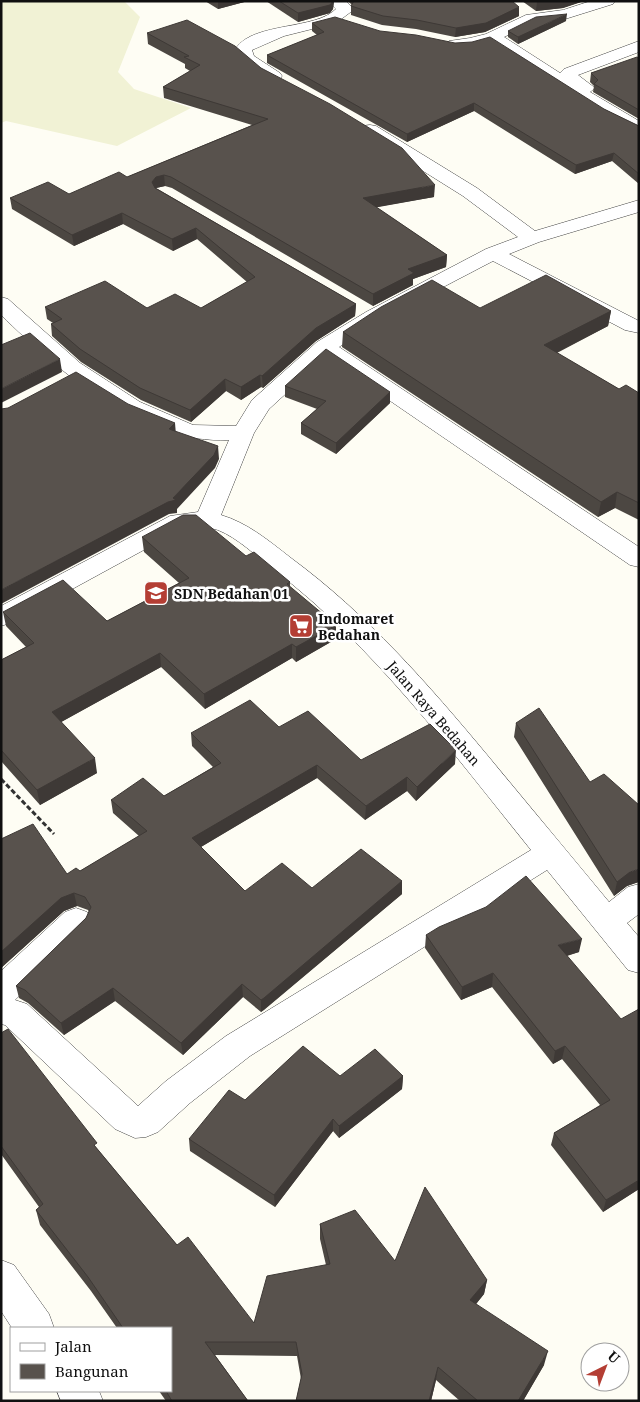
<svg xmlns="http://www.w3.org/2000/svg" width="640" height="1402" font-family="'Noto Serif',serif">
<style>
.farmland{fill:#f1f2d5}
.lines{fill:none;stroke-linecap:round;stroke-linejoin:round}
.minor-casing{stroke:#434343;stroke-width:1}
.path{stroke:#323232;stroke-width:3;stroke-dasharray:5 2.5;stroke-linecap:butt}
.minor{fill:#fff;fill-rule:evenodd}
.wall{fill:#4c4742}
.shaded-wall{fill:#3e3936}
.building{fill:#58524d;stroke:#3e3936}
.labels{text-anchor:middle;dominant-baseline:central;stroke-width:5;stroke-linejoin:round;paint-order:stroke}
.poi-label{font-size:14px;font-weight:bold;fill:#101010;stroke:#fff;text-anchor:start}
.street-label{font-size:14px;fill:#101010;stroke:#fff}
</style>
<rect width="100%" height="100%" fill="#fefdf4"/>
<!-- farmland -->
<polygon class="farmland" points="1,1 124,1 140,17 118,72 134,89 191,108 117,146 6,121 1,123"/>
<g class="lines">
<defs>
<g id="minor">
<path d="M 328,1 L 346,1 L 352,7 L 352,11 L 336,23 L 284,36 L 252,50 L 254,56 L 280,73 L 282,76 L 280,79 L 268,79 L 238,58 L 236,48 C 254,22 316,30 336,9 Z"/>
<path d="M 591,1 L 615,1 L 613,4 L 565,19 L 535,22 L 504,37 L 560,73 L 564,69 L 639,41 L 639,52 L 578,75 L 595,88 L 590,92 L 639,121 L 639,133 L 604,116 L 490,43 C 477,46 463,51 449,47 L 447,44 L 449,41 L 470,38 L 486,34 L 526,15 L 563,10 Z"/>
<path d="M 370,125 L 376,126 L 477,188 L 535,231 L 639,200 L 639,212 L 539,242 L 509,254 L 639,321 L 639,333 L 625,330 L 493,261 L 380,320 L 339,347 L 639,547 L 639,567 L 630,565 L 326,357 L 269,409 L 254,433 L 221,515 C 248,523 269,541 291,558 C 367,614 428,684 488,756 C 528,805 569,853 609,902 L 628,887 L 639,884 L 639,914 L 627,923 L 639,937 L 639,973 L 628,970 L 547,870 L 250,1056 L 190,1103 L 158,1132 L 146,1137 L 135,1138 L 115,1129 L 5,1025 L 1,1024 L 1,971 L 65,912 L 76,908 L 87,912 L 92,921 L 87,930 L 15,1000 L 27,1004 L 138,1106 L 166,1081 L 226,1036 L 531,850 C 451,751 375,647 273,569 C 256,556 238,538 218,530 C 206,526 196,528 184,528 L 10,623 L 1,626 L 1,606 L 170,516 L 198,512 L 229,440 C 141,444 60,372 1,315 L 1,297 L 8,299 L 80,363 L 140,402 L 193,425 L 236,426 L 252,400 L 317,342 L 366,312 L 486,249 L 518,237 L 463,196 L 364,134 L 361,130 L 364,126 Z"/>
<polygon points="1,1260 14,1265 49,1314 54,1328 12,1328 1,1311"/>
<polygon points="57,1391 99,1391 103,1401 61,1401"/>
</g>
</defs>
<!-- minor casing -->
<use href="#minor" class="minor-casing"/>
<!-- path -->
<polyline class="path" points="1,779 54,834"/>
<!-- minor -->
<use href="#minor" class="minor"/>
</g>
<!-- wall -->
<g class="wall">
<polygon points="205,1 248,1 218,9"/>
<polygon points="266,1 334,1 333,9 330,13 298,22"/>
<polygon points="348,1 512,1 519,16 485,32 455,37 416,29 382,25 351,15 351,6 352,5"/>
<polygon points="522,1 584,1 563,8 536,11"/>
<polygon points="566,21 518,44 508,37 508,31"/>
<polygon points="312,23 604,109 639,126 639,184 612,161 575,174 474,111 407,142 267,63 267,55 317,35 312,31"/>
<polygon points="147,33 261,68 434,197 376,207 447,255 446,267 413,279 413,285 373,306 172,188 165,186 156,188 356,304 355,316 316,341 263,388 261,387 241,400 226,391 191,422 141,400 81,362 52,336 51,324 53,323 47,319 45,307 201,308 247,282 197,239 173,251 123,224 74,246 12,209 10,198 69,194 127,177 252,125 164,98 163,87 190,71 185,68 185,64 148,44"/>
<polygon points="639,58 639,119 593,92 594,86 590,82 591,73"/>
<polygon points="480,308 611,311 608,326 557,353 619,389 639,393 639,520 615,508 598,517 342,347 343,332"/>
<polygon points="285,386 390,392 390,403 336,454 301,434 301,423 317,409 285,397"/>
<polygon points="142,537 246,556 290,582 290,587 336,639 296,662 292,658 205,709 161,667 61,722 97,773 40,805 1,761 1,660 26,647 6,626 3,612 107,621 179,583 144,552"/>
<polygon points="516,723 638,882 627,886 614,896 514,737"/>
<polygon points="279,727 361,760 455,764 416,801 407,791 365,820 317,778 201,847 245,891 312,888 402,881 402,894 264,1010 261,1012 243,997 183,1055 115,1001 64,1035 28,1003 19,998 16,986 86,918 89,912 88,910 77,906 64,911 1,968 1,839 67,874 80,871 139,836 113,813 111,800 164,796 213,767 192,746 191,733"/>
<polygon points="426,935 579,952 567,956 639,1189 603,1212 551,1145 554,1133 600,1105 562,1059 553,1064 492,987 461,1000 425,948"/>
<polygon points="1,1033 177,1245 254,1323 326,1265 320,1239 320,1224 395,1261 487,1280 484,1294 476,1304 544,1365 523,1401 460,1401 436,1380 431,1401 296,1401 301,1379 297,1356 215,1355 248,1401 166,1401 159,1391 171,1391 171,1328 117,1328 91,1291 40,1225 36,1210 39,1207 1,1154"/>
<polygon points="340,1076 403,1076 402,1089 339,1138 333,1131 275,1207 190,1151 189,1139 245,1100"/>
</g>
<!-- shaded-wall -->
<g class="shaded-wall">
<polygon points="218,1 248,1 218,9"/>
<polygon points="334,1 333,9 330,13 298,22 298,13"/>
<polygon points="546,1 584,1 563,8 536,11 537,2"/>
<polygon points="519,7 519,16 485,32 455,37 456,28"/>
<polygon points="567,14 566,21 518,44 518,37"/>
<polygon points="474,103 474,111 407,142 407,134"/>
<polygon points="614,153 612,161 575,174 576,165"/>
<polygon points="164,175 165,186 156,188 153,193 152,182 156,177"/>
<polygon points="435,185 434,197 362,210 363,198"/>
<polygon points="122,213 123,224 74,246 72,235"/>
<polygon points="196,228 197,239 173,251 172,239"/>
<polygon points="447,255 446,267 413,279 413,285 373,306 373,294 408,269"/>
<polygon points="356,304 355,316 316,341 263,388 262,376 316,328"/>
<polygon points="611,311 608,326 542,360 544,345"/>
<polygon points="60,359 62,372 1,403 1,389"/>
<polygon points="260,375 261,387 241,400 241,387"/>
<polygon points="225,379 226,391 191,422 190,410"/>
<polygon points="390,392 390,403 336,454 336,443"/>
<polygon points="175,423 176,435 169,429"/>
<polygon points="218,446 219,459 215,468 177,509 177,513 169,514 1,604 1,590 173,498"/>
<polygon points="617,492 615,508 598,517 601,502"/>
<polygon points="336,625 336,639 296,662 296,647"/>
<polygon points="292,644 292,658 205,709 204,694"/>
<polygon points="160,653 161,667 54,726 52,712"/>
<polygon points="456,750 455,764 416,801 417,787"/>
<polygon points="95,758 97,773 40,805 37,790"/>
<polygon points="317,765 317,778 194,851 192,838"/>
<polygon points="407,777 407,791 365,820 366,806"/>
<polygon points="639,869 639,882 627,886 614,896 617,882 630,872"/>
<polygon points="402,881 402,894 261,1012 261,1000"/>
<polygon points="74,893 77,906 64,911 1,968 1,952 61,898"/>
<polygon points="582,939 579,952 555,959 558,945"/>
<polygon points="493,973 492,987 461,1000 462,987"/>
<polygon points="242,984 243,997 183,1055 181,1043"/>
<polygon points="113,988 115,1001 64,1035 61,1023"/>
<polygon points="565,1046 562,1059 553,1064 555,1051"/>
<polygon points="403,1076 402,1089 339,1138 339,1126"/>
<polygon points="333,1119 333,1131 275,1207 274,1195"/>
<polygon points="639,1180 639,1189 603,1212 606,1200"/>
<polygon points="487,1280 484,1294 468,1314 470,1300"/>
<polygon points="548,1351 544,1365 523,1401 518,1401"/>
<polygon points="438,1367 436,1380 431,1401 429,1401"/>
</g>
<!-- building -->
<g class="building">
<polygon points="279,1 333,1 330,5 298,13"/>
<polygon points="354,1 512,1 519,7 486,23 456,28 417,20 383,16 351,6"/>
<polygon points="567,14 518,37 508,31 536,17"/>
<polygon points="335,17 380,31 416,35 455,43 472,42 490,37 604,109 639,126 639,174 614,153 576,165 474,103 407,134 267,55 324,32 312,23"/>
<polygon points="187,20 235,46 261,68 330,104 402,148 435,185 363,198 447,255 408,269 414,273 373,294 171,177 164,175 156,177 152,182 155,188 356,304 316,328 262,376 260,375 241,387 225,379 190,410 140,388 80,349 51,324 62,319 45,307 105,281 147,308 175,294 201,308 255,277 196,228 172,239 122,213 72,235 10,198 48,182 69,194 119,172 127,177 268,119 163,87 200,65 184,57 189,56 147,33"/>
<polygon points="637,57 639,58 639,110 594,84 598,80 591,73"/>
<polygon points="546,275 611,311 544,345 619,389 626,385 639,393 639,503 617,492 601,502 343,332 381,307 432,280 480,308"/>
<polygon points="30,333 60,359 1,389 1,345"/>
<polygon points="326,349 390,392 336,443 301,423 326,401 285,386"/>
<polygon points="76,372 128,404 175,423 169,429 218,446 214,455 173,498 176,500 168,502 1,590 1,409 8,408"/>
<polygon points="183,515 196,515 246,556 254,552 290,582 287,584 336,625 296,647 292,644 204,694 160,653 52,712 95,758 37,790 1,750 1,660 34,643 3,612 63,580 107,621 189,578 142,537"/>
<polygon points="250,700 279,727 308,711 361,760 430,724 456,750 417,787 407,777 366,806 317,765 192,838 245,891 282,863 312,888 361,849 402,881 264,998 261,1000 242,984 181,1043 113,988 61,1023 25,990 16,986 86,918 91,907 85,897 74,893 61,898 1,952 1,839 33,824 67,874 76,868 80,871 147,831 111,800 143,778 164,796 221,763 191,733"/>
<polygon points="539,708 590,782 604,774 639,805 639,869 630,872 617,882 516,723"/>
<polygon points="526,876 582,939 558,945 621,1019 639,1009 639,1180 606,1200 554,1133 610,1100 565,1046 555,1051 493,973 462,987 426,935 439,927 486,907"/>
<polygon points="8,1029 97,1143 94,1145 177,1245 188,1237 254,1323 267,1276 330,1264 320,1224 355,1210 395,1261 425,1187 487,1280 470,1300 548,1351 518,1401 478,1401 438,1367 429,1401 296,1401 302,1374 296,1342 205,1342 248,1401 172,1401 166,1391 171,1391 171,1328 123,1328 88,1277 36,1210 43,1204 1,1146 1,1033"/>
<polygon points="303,1046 340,1076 375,1049 403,1076 339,1126 333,1119 274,1195 189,1139 229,1090 245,1100"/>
</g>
<!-- icons -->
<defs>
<symbol id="school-square" viewBox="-11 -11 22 22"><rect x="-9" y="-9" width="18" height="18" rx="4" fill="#b43e34" stroke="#fff"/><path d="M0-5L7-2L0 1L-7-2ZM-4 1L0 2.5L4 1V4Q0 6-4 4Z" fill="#fff"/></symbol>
<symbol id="supermarket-square" viewBox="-11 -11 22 22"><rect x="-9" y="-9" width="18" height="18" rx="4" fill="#b43e34" stroke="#fff"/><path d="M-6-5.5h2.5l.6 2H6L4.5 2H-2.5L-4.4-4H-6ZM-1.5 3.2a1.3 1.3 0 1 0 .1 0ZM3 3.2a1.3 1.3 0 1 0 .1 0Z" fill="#fff"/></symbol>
</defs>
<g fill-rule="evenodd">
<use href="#school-square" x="142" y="579" width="28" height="28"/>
<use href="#supermarket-square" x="287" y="612" width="28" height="28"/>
</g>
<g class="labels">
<!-- poi labels -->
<g class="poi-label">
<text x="174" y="593">SDN Bedahan 01</text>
<text x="318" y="618">Indomaret<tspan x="318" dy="16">Bedahan</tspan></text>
</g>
<!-- street labels -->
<g class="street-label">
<text transform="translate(434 713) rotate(49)">Jalan Raya Bedahan</text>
</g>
</g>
<!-- border -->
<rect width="640" height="1402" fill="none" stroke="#101010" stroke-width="5"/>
<!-- legend -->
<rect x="10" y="1327" width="162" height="65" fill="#ffffff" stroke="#9f9f9f"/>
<rect x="20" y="1343" width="25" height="8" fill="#ffffff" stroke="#9f9f9f"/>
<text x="55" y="1352" font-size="15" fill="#101010">Jalan</text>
<rect x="20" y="1364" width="25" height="15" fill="#58524d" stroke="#9f9f9f"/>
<text x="55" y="1377" font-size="15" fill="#101010">Bangunan</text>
<!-- north arrow -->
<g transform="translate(605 1367) rotate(42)"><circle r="24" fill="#ffffff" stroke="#9f9f9f"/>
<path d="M0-4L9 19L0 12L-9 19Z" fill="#b43e34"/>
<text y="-8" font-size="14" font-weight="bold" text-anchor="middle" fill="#101010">U</text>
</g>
</svg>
